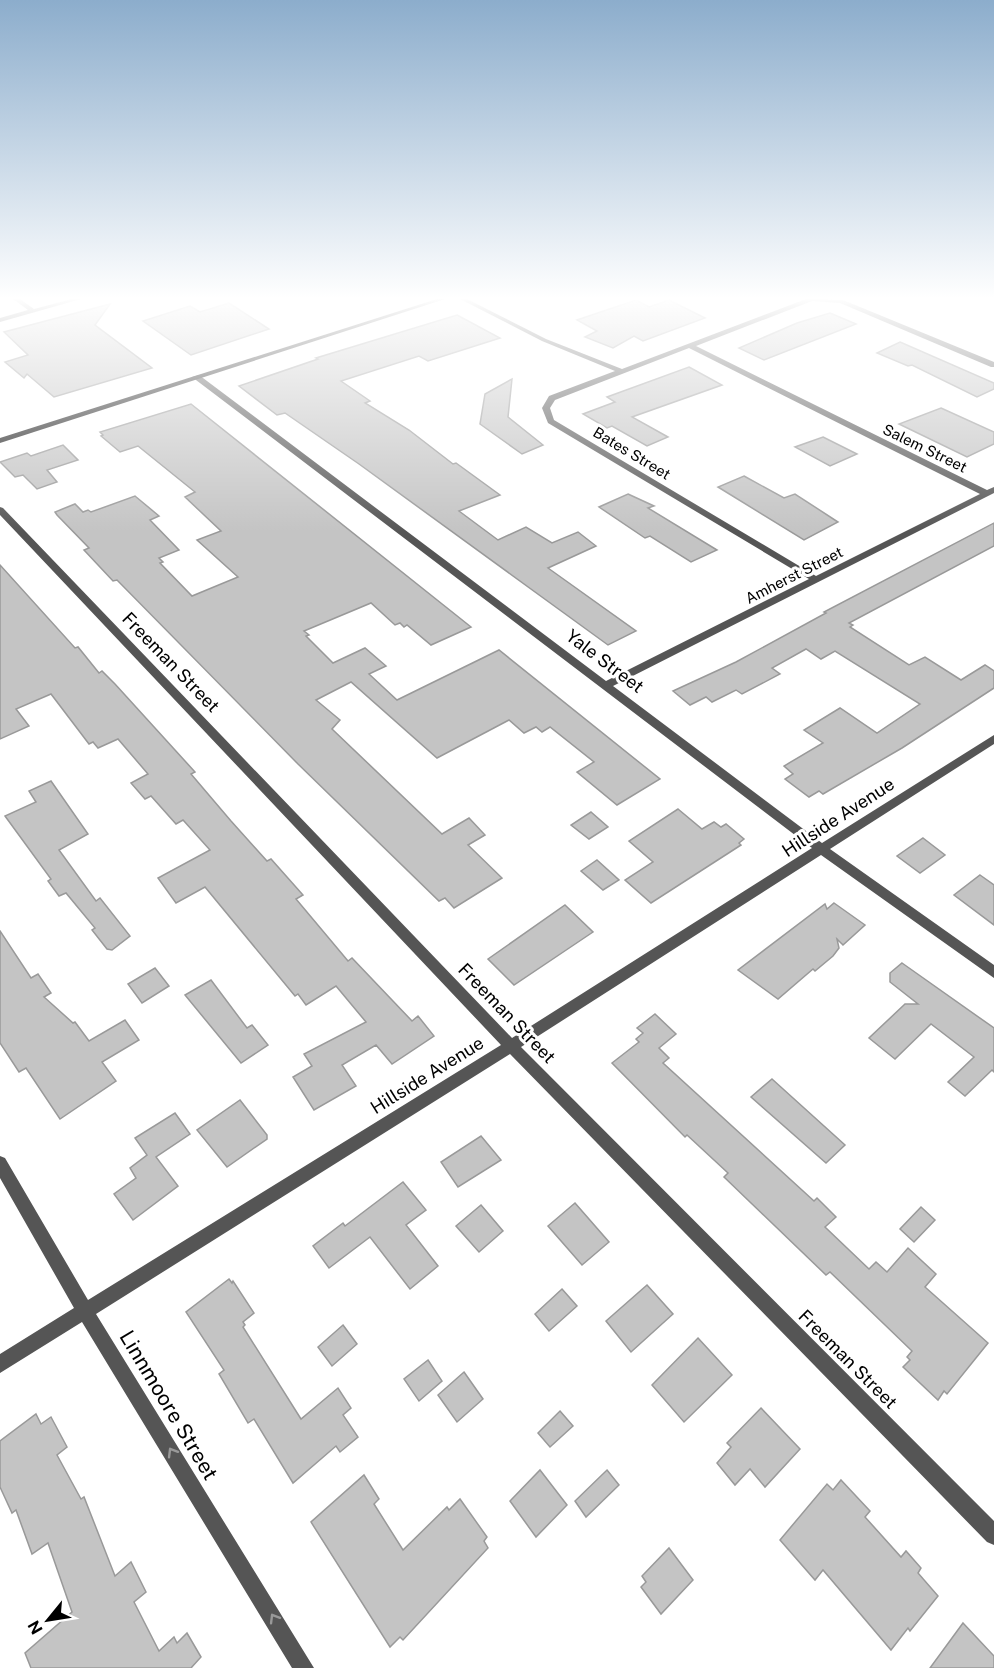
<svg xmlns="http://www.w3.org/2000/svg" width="994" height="1668" font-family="'Public Sans',sans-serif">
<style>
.building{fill:#c4c4c4;stroke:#999;stroke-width:1.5}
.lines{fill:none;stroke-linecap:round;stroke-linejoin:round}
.minor{fill:#555;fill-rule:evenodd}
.secondary{fill:#222;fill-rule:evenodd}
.oneway{stroke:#999}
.labels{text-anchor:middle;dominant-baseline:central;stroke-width:6;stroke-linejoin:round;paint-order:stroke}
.far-street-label{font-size:15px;fill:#000;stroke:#fff}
.street-label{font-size:18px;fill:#000;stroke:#fff}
.near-street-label{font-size:21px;fill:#000;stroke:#fff}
</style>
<rect width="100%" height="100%" fill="#fff"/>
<!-- building -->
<g class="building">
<polygon points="636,300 649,307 669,300 705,318 643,341 634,336 613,348 585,337 597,331 577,320"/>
<polygon points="229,303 269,329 191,355 143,321 190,306 200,312"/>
<polygon points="110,304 95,325 152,368 54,397 27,374 24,378 5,362 28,355 4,332"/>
<polygon points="830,313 856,324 764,360 739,348 797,323"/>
<polygon points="457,315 500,338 428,361 419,356 341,381 370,401 365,403 409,430 453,464 456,463 500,495 459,511 498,540 526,527 552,543 578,532 596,546 548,568 636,631 608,645 359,464 285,413 277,415 239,386 318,359 316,358"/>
<polygon points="900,342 994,383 994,389 977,397 912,365 908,366 877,353"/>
<polygon points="689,367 722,385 632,417 668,437 647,446 612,426 607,428 583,414 615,402 607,397"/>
<polygon points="512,379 508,417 543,445 522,454 480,424 485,394"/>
<polygon points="191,404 471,627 431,645 407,625 404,627 400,623 395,625 371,603 304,631 309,635 306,636 333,663 365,648 386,666 369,674 397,700 499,650 660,779 617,805 577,772 594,762 550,727 542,732 536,727 524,733 509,720 437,758 351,682 316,700 340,720 332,729 442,834 469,818 485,835 468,845 502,878 454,908 445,898 439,901 298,764 117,580 113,581 84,550 89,548 57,515 55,512 75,504 83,512 88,510 91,512 135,496 159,516 150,520 179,550 159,558 163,562 160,563 192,596 238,577 197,540 221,531 185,497 195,492 138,446 120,452 101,436 103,435 100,432"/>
<polygon points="941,408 994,432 994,444 967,457 899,424"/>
<polygon points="823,437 857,454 830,466 795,447"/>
<polygon points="63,445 78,460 47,470 57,482 37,489 23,475 15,477 0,462 27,453 31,456"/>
<polygon points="744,476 784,498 795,494 838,522 804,540 718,487"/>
<polygon points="628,494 654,506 648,508 717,550 691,562 650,536 645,538 599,507"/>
<polygon points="994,523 994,546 849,623 853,625 850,627 909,665 925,657 961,680 985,665 994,671 994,688 902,748 823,794 819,791 809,797 785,779 793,774 784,766 823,743 804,730 840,708 877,733 920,704 835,651 821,659 806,649 772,668 780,674 742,694 736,690 712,702 706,697 690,705 673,691 736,662 826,613 824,612"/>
<polygon points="0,565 75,648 78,647 99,673 102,671 115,684 195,772 191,774 231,821 267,861 271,859 303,895 296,899 348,961 352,958 412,1021 418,1016 434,1036 392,1064 376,1045 342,1065 356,1086 314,1110 293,1077 312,1066 304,1054 366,1022 336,986 306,1005 298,994 295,996 205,887 176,903 158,878 210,850 183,820 176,824 151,796 145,799 131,783 148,774 118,739 98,748 93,742 89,744 51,694 16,709 29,726 0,739"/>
<polygon points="51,781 88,834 59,850 96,901 100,898 130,936 112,950 107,949 92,930 95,928 66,893 59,896 48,881 51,879 5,816 36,802 29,791"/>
<polygon points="678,809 702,829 714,822 721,827 726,824 744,839 739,843 741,845 651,903 625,880 653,862 629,841"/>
<polygon points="591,812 608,827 589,839 571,825"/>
<polygon points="923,838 945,855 920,873 897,856"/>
<polygon points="597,860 619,880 603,890 581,871"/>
<polygon points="980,875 994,885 994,925 954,895"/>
<polygon points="834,903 865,925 843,945 837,939 839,948 833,956 815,971 813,969 778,999 738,970 825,904 827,909"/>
<polygon points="565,905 593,932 514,985 488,959"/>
<polygon points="0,931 31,978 38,974 51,993 44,997 73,1023 75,1022 89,1041 125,1020 139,1040 102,1062 116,1081 60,1119 26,1068 19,1072 0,1043"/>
<polygon points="902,963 994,1028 994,1072 992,1070 965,1096 948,1082 974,1057 931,1024 895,1059 869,1038 905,1004 918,1004 890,982 890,973"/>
<polygon points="155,968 169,986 142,1003 128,984"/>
<polygon points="211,980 247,1028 252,1025 268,1045 241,1063 185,995"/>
<polygon points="655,1014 676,1034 659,1048 669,1058 663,1063 814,1201 817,1198 836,1217 825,1227 869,1269 876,1262 887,1272 908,1248 936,1274 925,1287 988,1343 947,1394 944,1391 938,1400 903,1367 910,1360 907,1357 912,1351 830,1272 826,1275 724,1177 728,1173 687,1135 685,1137 612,1063 639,1042 636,1039 643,1033 637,1028"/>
<polygon points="772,1079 845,1145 826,1163 751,1097"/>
<polygon points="240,1100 267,1135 267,1139 227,1167 197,1130"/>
<polygon points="175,1113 190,1134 156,1157 178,1186 133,1220 114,1194 136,1178 130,1168 147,1155 135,1138"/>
<polygon points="481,1136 501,1160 458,1187 441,1162"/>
<polygon points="403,1182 426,1210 406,1225 438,1266 410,1289 370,1237 329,1268 313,1246 343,1223 345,1226"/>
<polygon points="575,1203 609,1242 582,1265 548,1226"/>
<polygon points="481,1205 503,1231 479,1252 456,1226"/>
<polygon points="921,1207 935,1220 914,1242 900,1229"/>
<polygon points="229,1279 232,1283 233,1281 254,1313 243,1322 245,1325 243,1327 301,1419 338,1388 351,1408 343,1415 358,1437 340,1452 336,1446 293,1483 254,1419 248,1423 219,1374 224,1370 186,1312"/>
<polygon points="647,1285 673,1314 631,1352 606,1321"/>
<polygon points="562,1289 577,1306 549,1331 535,1314"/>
<polygon points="343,1325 357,1344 332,1366 318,1347"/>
<polygon points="698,1338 732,1375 684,1422 652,1385"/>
<polygon points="428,1360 442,1381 419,1401 404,1379"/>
<polygon points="464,1372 483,1399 457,1422 438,1395"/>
<polygon points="761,1408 800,1449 765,1487 750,1469 735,1485 717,1463 731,1447 727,1443"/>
<polygon points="560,1411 573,1426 550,1447 538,1433"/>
<polygon points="36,1414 41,1424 51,1417 67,1447 57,1455 81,1499 84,1497 115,1576 131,1562 146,1592 134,1602 159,1651 174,1637 177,1643 187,1633 201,1657 191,1668 31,1668 25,1653 72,1612 48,1543 32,1554 16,1510 12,1513 0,1487 0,1441"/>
<polygon points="540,1470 567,1505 536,1537 510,1501"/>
<polygon points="607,1470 619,1485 586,1517 575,1501"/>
<polygon points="364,1475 379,1499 374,1504 403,1550 447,1507 449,1510 460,1499 487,1537 484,1541 488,1548 403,1640 400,1637 390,1647 311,1522"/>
<polygon points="841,1480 870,1511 865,1517 901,1557 906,1551 921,1568 918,1573 938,1596 910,1631 908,1628 891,1650 823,1570 815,1580 780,1540 827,1484 833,1490"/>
<polygon points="669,1548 693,1580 661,1614 641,1587 646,1582 642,1576"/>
<polygon points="963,1623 994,1656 994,1668 930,1668"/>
</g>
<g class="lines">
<!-- minor -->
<g class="minor">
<polygon points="13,299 20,299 34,309 72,299 81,299 0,322 0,318 28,310"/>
<path d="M 460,299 L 467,299 L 546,339 L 622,369 L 806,299 L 843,300 L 994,362 L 994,367 L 991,367 L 840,303 L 812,301 L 696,346 L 987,490 L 994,487 L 994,493 L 613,686 L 822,843 L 994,735 L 994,744 L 830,849 L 994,965 L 994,978 L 821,855 L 521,1047 L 994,1521 L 994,1545 L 987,1542 L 510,1054 L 96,1314 L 314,1668 L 292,1668 L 82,1322 L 0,1373 L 0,1354 L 74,1308 L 0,1178 L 0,1156 L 5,1158 L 88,1300 L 501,1045 L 0,515 L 0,507 L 3,508 L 512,1038 L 812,848 L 192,377 L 199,375 L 606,681 L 809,579 L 548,423 L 542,408 L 549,396 L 615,371 L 542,341 ZM 689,348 L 980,494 L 816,576 L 554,420 L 550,408 L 555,400 Z"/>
</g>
<!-- secondary -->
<polygon class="secondary" points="437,299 445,299 0,443 0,438"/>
</g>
<!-- one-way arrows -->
<defs><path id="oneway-chevron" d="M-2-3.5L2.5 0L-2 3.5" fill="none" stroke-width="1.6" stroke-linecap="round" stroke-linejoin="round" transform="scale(1.5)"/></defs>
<g class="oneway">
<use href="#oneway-chevron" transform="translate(172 1452) rotate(-121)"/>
<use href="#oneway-chevron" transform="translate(274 1618) rotate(-121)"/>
</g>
<!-- sky -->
<linearGradient id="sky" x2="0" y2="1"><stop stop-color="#8cadcc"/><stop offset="0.56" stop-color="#fff"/><stop offset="1" stop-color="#fff" stop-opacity="0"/></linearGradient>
<rect width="994" height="532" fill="url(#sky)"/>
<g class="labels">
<!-- far-street labels -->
<g class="far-street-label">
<text transform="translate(925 448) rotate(26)">Salem Street</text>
<text transform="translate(632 453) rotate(31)">Bates Street</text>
<text transform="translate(794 575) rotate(-27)">Amherst Street</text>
</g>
<!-- street labels -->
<g class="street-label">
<text transform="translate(605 661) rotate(37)">Yale Street</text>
<text transform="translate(171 662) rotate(46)">Freeman Street</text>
<text transform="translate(838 817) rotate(-33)">Hillside Avenue</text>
<text transform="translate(507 1013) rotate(46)">Freeman Street</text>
<text transform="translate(427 1075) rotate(-32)">Hillside Avenue</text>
<text transform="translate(848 1359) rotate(45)">Freeman Street</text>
</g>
<!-- near-street labels -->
<g class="near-street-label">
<text transform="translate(169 1405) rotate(59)">Linnmoore Street</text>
</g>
</g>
<!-- north arrow -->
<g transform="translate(48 1620) rotate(240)" stroke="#ffffff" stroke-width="4.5" paint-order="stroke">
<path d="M0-4.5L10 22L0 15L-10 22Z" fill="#000000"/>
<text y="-9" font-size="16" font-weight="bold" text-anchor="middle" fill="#000000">N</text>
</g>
</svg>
